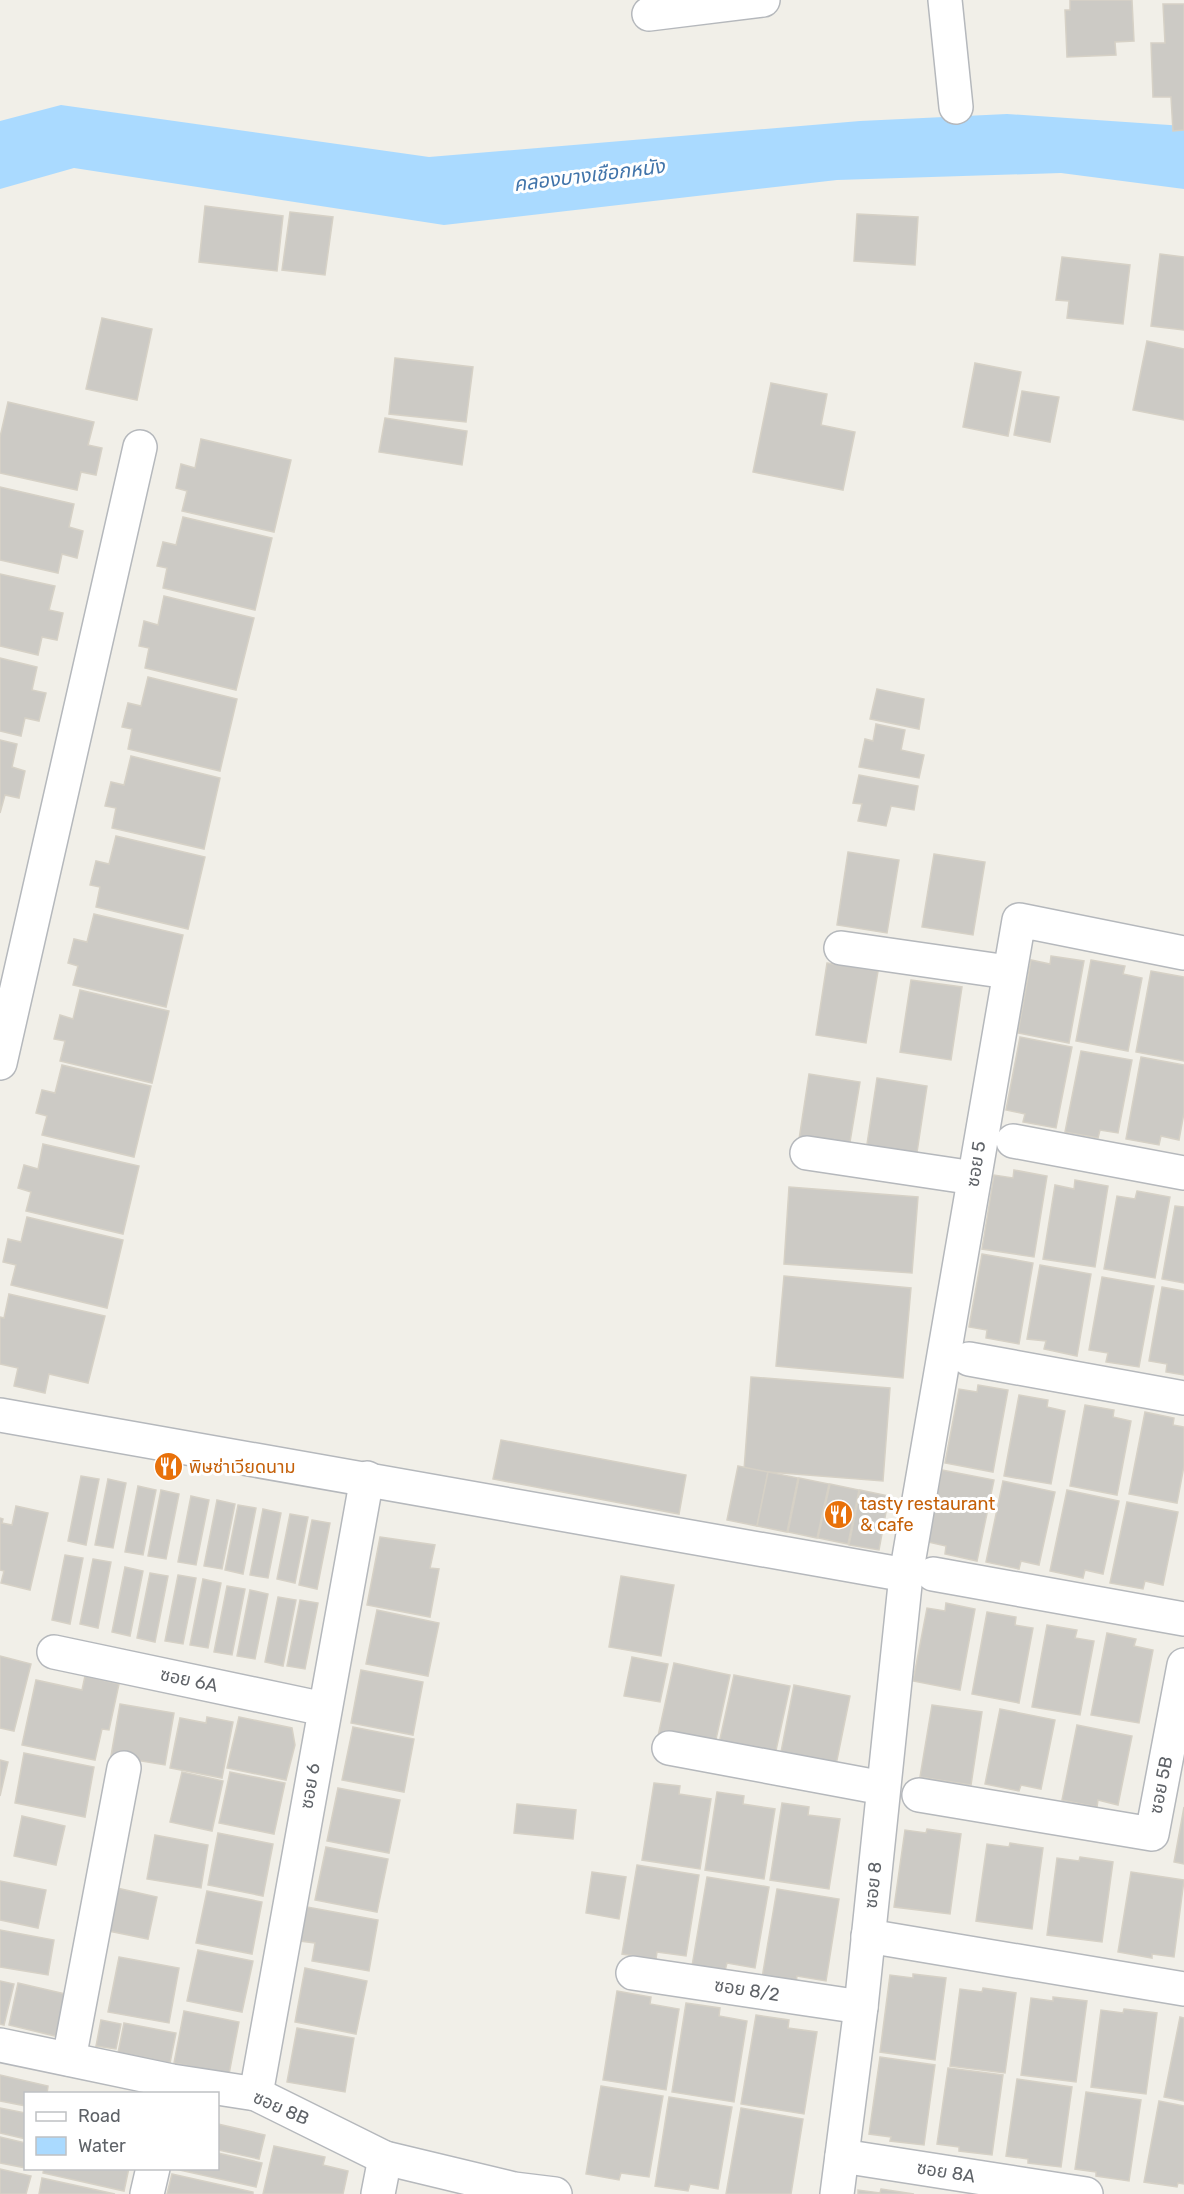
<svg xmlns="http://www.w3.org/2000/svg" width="1184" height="2194" font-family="Rubik,'Noto Sans Thai',sans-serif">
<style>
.water{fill:#aadaff}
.building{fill:#cccac5;stroke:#d6d1c6;stroke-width:1.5}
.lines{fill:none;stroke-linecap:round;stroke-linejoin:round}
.street-casing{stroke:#b5b8bc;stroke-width:36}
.street{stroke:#fff;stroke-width:33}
.labels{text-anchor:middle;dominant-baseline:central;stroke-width:6;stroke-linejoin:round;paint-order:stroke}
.street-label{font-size:18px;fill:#5f6368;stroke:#fff}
.food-label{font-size:18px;fill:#c56008;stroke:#fff;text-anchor:start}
.water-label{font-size:20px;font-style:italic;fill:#4174aa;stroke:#fff}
</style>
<rect width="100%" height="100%" fill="#f1efe8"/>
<!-- water -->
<polygon class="water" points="61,105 429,157 860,121 1007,114 1184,126 1184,189 1061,173 837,180 444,225 74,168 0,189 0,121"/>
<!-- building -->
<g class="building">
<polygon points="1070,0 1132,0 1134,41 1115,42 1116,55 1067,57 1065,10 1070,10"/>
<polygon points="1163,4 1184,4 1184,130 1173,131 1171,97 1153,97 1151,43 1165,43"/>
<polygon points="205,206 283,216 277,271 199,262"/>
<polygon points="290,212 333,217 325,275 282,270"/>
<polygon points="857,214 918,217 915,265 854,261"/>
<polygon points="1160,254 1184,257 1184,330 1151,326"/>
<polygon points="1062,257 1130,265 1123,324 1067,318 1069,301 1056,300"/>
<polygon points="102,318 152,329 137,400 86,389"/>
<polygon points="1147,341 1184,349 1184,420 1133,410"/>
<polygon points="395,358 473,367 466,422 389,414"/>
<polygon points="975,363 1021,372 1008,436 963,427"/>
<polygon points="771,383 827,394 821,425 855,432 843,490 753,472"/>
<polygon points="1022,391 1059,397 1050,442 1014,435"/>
<polygon points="8,402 94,422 88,445 102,448 96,475 81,472 77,490 0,473 0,437"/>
<polygon points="385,418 467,431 462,465 379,452"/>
<polygon points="201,439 291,460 274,532 182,511 187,491 176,488 181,464 195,468"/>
<polygon points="0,487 74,504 69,527 83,531 77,558 62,554 58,573 0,560"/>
<polygon points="183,517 272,538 255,610 163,588 167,568 157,566 163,542 176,545"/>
<polygon points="0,574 55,586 49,610 63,613 57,640 42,637 38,655 0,646"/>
<polygon points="164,596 254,618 236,690 145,668 149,648 139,646 144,621 158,625"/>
<polygon points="0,658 37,667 32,690 46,693 39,721 25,718 21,736 0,731"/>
<polygon points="148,677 237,699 220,771 128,749 132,729 122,727 128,703 141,706"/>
<polygon points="877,689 924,699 919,729 870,719"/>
<polygon points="876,724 905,730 901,750 924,755 919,778 859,767 865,739 873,741"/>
<polygon points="0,740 17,744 12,767 25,771 19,798 5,795 0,813"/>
<polygon points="131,756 220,778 204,849 112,828 116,808 105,806 111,782 124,785"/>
<polygon points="859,775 918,786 914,810 891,806 886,826 858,821 862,804 853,803"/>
<polygon points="116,836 205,857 188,929 96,907 100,887 90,885 96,861 109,864"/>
<polygon points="848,852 899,860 887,933 837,925"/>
<polygon points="934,854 985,862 973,935 922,927"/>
<polygon points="94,914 183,935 166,1007 73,985 78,966 68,963 74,939 87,942"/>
<polygon points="1051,956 1084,961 1069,1043 1018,1033 1031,960 1050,964"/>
<polygon points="1091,960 1125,966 1123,974 1142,978 1128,1051 1076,1041"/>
<polygon points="827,963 878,971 866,1043 816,1035"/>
<polygon points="1151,971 1184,977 1184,1061 1136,1052"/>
<polygon points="911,980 962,987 951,1060 900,1052"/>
<polygon points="80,990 169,1011 152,1083 60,1061 65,1041 54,1039 60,1015 73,1019"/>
<polygon points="1020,1037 1072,1047 1056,1128 1023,1122 1025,1114 1006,1110"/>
<polygon points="1081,1051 1132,1060 1118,1133 1100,1130 1098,1138 1065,1132"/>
<polygon points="1141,1057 1184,1065 1184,1113 1179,1140 1161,1136 1159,1145 1126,1139"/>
<polygon points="62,1065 151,1086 134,1157 42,1135 47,1116 36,1113 42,1090 55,1093"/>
<polygon points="809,1074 860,1082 848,1154 798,1146"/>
<polygon points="877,1078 927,1086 916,1159 866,1151"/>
<polygon points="43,1144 139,1166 123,1234 26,1211 31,1192 18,1188 24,1165 38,1169"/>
<polygon points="1014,1170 1047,1176 1034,1257 982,1249 994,1175 1013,1178"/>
<polygon points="1075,1180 1108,1186 1095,1267 1043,1259 1055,1185 1074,1189"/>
<polygon points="789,1187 918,1197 912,1273 784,1264"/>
<polygon points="1137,1191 1170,1197 1155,1278 1104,1269 1117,1196 1135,1199"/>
<polygon points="1175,1206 1184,1207 1184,1283 1162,1279"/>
<polygon points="27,1217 123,1240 107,1308 11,1285 16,1265 3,1262 8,1239 21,1242"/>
<polygon points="982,1254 1033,1263 1019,1344 986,1338 987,1330 969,1327"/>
<polygon points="1040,1265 1091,1274 1077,1356 1044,1349 1046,1341 1027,1339"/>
<polygon points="784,1276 911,1288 903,1378 776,1366"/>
<polygon points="1102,1277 1154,1286 1139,1367 1106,1362 1108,1353 1089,1350"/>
<polygon points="1162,1287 1184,1291 1184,1375 1166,1372 1167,1364 1149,1361"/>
<polygon points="9,1294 105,1316 88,1383 49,1374 45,1393 14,1386 18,1368 0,1364 0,1317 4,1318"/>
<polygon points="751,1377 890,1388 883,1481 744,1470"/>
<polygon points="978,1385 1008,1390 993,1472 945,1463 959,1389 977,1392"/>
<polygon points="1019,1395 1048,1400 1047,1407 1065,1411 1051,1484 1004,1476"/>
<polygon points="1085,1405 1114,1410 1113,1417 1131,1421 1117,1495 1070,1486"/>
<polygon points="1145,1412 1174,1418 1173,1425 1184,1427 1184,1466 1177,1503 1129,1494"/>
<polygon points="501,1440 686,1475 679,1514 493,1479"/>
<polygon points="738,1466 768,1472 757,1526 727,1520"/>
<polygon points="942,1470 994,1480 977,1561 945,1554 946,1546 928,1542"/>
<polygon points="768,1472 798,1478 787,1532 757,1526"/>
<polygon points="81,1476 99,1479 86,1545 68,1541"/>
<polygon points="799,1478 829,1484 817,1538 788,1532"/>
<polygon points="108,1479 126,1483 113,1548 95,1545"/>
<polygon points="1003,1481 1055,1492 1039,1565 1021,1561 1019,1569 986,1562"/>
<polygon points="830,1484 859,1490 848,1544 818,1538"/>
<polygon points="138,1486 156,1490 143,1555 125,1552"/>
<polygon points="161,1490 179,1494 166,1559 148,1556"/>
<polygon points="860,1490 889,1496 879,1550 849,1545"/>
<polygon points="1067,1490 1119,1501 1103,1574 1085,1570 1083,1578 1050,1571"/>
<polygon points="191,1496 209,1500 196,1565 178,1562"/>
<polygon points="217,1500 235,1504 222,1569 204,1566"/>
<polygon points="1127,1502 1178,1512 1163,1585 1145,1581 1143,1589 1110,1583"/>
<polygon points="238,1505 256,1508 243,1574 225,1570"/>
<polygon points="16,1506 48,1513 30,1590 1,1583 4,1571 0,1570 0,1518 3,1519 2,1523 12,1525"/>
<polygon points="263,1509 281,1513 268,1578 250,1575"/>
<polygon points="290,1514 308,1517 295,1583 277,1579"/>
<polygon points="312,1520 330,1523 317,1589 299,1585"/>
<polygon points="380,1537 435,1545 430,1568 439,1569 430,1617 367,1605"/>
<polygon points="65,1555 83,1558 70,1624 52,1620"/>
<polygon points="93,1559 111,1562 98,1628 80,1624"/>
<polygon points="125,1567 143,1571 130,1636 112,1632"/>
<polygon points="150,1573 168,1576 155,1642 137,1638"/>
<polygon points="178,1575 196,1578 183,1644 165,1641"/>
<polygon points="621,1576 674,1585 661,1656 609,1647"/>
<polygon points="203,1579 221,1583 208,1648 190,1645"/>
<polygon points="227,1586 245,1589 232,1655 214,1652"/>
<polygon points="250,1590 268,1594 255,1659 237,1656"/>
<polygon points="278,1597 296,1600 283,1666 265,1662"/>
<polygon points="300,1600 318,1603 305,1669 287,1666"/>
<polygon points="946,1603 975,1609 960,1690 913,1681 927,1608 945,1611"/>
<polygon points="377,1610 439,1623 428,1676 366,1664"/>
<polygon points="987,1612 1016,1617 1015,1625 1033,1628 1019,1703 972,1694"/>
<polygon points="1047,1625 1077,1630 1075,1638 1094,1641 1080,1715 1032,1707"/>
<polygon points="1107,1633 1136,1639 1134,1646 1153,1650 1139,1723 1091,1715"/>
<polygon points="0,1656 31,1664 14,1731 0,1728"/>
<polygon points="632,1657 668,1664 660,1702 624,1696"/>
<polygon points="674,1663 730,1675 715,1744 658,1736"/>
<polygon points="361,1670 423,1682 413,1735 351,1723"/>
<polygon points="734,1675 790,1686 775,1755 718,1748"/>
<polygon points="85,1676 119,1684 109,1730 102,1729 95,1760 22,1745 36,1680 82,1690"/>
<polygon points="794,1685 850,1696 836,1765 780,1757"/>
<polygon points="120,1704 174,1713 165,1765 111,1756"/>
<polygon points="932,1705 982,1712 971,1785 920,1777"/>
<polygon points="1000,1709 1055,1720 1041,1789 1021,1785 1019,1791 985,1784"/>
<polygon points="207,1717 233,1722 222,1778 170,1768 180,1718 206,1723"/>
<polygon points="239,1717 292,1728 295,1745 286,1780 227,1768"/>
<polygon points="1077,1725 1132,1736 1118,1805 1098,1800 1097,1807 1062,1800"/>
<polygon points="353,1727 414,1739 404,1792 342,1780"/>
<polygon points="24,1753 94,1767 85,1817 15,1803"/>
<polygon points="0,1760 8,1762 0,1796"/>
<polygon points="182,1772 223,1781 212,1831 170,1822"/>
<polygon points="230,1772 285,1783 274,1834 219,1823"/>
<polygon points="654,1783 680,1786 679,1794 711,1799 700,1869 642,1860"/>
<polygon points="338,1788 400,1800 389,1853 327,1841"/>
<polygon points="717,1792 744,1796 743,1804 775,1809 764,1879 705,1870"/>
<polygon points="782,1803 809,1807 808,1815 840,1819 829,1889 770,1880"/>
<polygon points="517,1804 576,1810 573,1839 514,1833"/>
<polygon points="1184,1807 1184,1864 1174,1862"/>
<polygon points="22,1816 65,1826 56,1865 14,1856"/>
<polygon points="927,1829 961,1834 950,1914 894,1907 905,1830 926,1833"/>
<polygon points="218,1833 273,1844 263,1896 208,1885"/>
<polygon points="155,1835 208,1845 201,1888 147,1879"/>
<polygon points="1010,1843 1043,1848 1032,1929 976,1921 987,1844 1009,1847"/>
<polygon points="326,1847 388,1859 377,1912 315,1900"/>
<polygon points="1080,1857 1113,1862 1102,1942 1047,1935 1057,1858 1079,1861"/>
<polygon points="637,1865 699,1875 686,1956 657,1952 656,1959 622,1954"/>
<polygon points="592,1872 626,1877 619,1919 586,1913"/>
<polygon points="1131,1872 1184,1880 1174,1957 1152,1954 1152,1958 1118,1952"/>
<polygon points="707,1877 769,1887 755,1968 727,1963 725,1971 692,1966"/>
<polygon points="0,1881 46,1890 38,1928 0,1920"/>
<polygon points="117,1888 157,1897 148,1939 108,1931"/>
<polygon points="777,1889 839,1899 826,1981 797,1976 796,1983 762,1978"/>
<polygon points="207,1891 262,1902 252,1954 196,1943"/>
<polygon points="307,1907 378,1920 369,1971 312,1961 315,1943 300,1941"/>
<polygon points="0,1930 54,1940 48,1975 0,1967"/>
<polygon points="198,1950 253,1961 242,2012 187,2001"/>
<polygon points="119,1957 179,1968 169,2023 108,2012"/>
<polygon points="305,1968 367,1981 356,2034 295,2022"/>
<polygon points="913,1974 946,1978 935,2060 880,2052 890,1975 913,1978"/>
<polygon points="0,1981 14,1984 4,2025 0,2024"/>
<polygon points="18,1983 70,1995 59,2037 9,2025"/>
<polygon points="983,1988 1016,1993 1005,2073 950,2066 960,1989 982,1992"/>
<polygon points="617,1991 651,1997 650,2004 679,2009 666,2090 603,2080"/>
<polygon points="1053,1997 1087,2001 1076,2082 1021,2075 1031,1998 1053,2001"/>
<polygon points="686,2003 720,2008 719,2016 747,2021 734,2102 672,2092"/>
<polygon points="1124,2009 1157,2013 1146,2094 1091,2087 1101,2010 1123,2013"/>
<polygon points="184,2011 239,2022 229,2074 174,2063"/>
<polygon points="756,2015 789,2020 788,2028 817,2032 804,2114 741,2104"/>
<polygon points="1180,2017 1184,2018 1184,2101 1164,2097"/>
<polygon points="101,2020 121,2024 116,2049 96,2046"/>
<polygon points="124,2023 176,2033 170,2063 118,2053"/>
<polygon points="297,2028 354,2038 345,2092 287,2082"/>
<polygon points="880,2057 935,2065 924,2145 890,2141 891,2137 869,2134"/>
<polygon points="948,2068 1003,2075 992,2155 959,2151 959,2147 937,2144"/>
<polygon points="0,2075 48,2086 47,2094 26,2094 26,2106 0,2101"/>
<polygon points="1017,2079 1072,2087 1061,2167 1028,2163 1028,2159 1006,2156"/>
<polygon points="601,2086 663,2096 649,2177 621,2173 619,2180 586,2174"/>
<polygon points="1086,2092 1141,2100 1129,2181 1096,2176 1096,2172 1075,2169"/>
<polygon points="669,2097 732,2107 718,2189 690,2184 688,2191 655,2186"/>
<polygon points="1159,2101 1184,2106 1184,2184 1178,2183 1177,2187 1144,2182"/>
<polygon points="0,2108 26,2113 26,2139 0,2133"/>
<polygon points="741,2108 803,2119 791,2194 726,2194"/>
<polygon points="218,2124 265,2135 259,2159 218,2150"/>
<polygon points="0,2137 26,2143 26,2168 0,2163"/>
<polygon points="274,2146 325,2157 323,2165 348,2171 343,2194 263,2194"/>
<polygon points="218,2153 262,2163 256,2187 175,2169 218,2168"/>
<polygon points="44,2168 129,2168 124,2191 43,2173"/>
<polygon points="0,2169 31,2176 26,2194 0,2194"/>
<polygon points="172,2174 253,2192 253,2194 167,2194"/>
<polygon points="42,2178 115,2194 39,2194"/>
<polygon points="881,2189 914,2194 858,2194 858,2190 880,2193"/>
</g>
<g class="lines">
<defs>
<g id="street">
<polyline points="945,0 956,107"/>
<polyline points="649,14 763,0"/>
<polyline points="841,948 1008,972"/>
<polyline points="0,1063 140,447"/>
<polyline points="1013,1141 1184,1173"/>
<polyline points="807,1153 974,1178"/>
<polyline points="969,1359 1184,1398"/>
<polyline points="0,1415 906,1575"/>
<polyline points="933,1574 1184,1619"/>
<polyline points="54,1652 324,1709"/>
<polyline points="669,1748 883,1788"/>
<polyline points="919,1795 1152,1834 1184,1665"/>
<polyline points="868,1936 1184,1989"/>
<polyline points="633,1973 861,2007"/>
<polyline points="0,2045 172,2081 256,2094 385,2158 514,2189 555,2194"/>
<polyline points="69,2059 124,1768"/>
<polyline points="256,2094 367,1478"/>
<polyline points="842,2156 1086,2194"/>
<polyline points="147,2194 153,2168"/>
<polyline points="378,2194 385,2158"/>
<polyline points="837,2194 861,2007 906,1575 1019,920 1184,953"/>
</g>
</defs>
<!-- street casing -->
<use href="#street" class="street-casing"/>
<!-- street -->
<use href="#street" class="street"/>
</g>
<!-- icons -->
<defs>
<symbol id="restaurant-disc" viewBox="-11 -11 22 22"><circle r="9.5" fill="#e8710a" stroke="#fff"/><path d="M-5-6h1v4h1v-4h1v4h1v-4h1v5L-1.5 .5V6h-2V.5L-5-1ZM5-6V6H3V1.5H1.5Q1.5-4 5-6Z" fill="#fff"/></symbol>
</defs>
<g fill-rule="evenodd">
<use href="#restaurant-disc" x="152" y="1450" width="33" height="33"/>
<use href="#restaurant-disc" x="822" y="1498" width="33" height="33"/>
</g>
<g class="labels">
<!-- street labels -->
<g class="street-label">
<text transform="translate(976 1164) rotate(-81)">ซอย 5</text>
<text transform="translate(189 1680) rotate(12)">ซอย 6A</text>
<text transform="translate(1161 1785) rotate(-79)">ซอย 5B</text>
<text transform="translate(310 1786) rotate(-80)">ซอย 6</text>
<text transform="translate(873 1885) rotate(-84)">ซอย 8</text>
<text transform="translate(747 1990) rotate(9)">ซอย 8/2</text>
<text transform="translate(281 2108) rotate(24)">ซอย 8B</text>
<text transform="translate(946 2172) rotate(9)">ซอย 8A</text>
</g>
<!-- food labels -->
<g class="food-label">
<text x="189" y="1467">พิษซ่าเวียดนาม</text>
<text x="860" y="1504">tasty restaurant<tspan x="860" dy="21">&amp; cafe</tspan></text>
</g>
<!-- water labels -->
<g class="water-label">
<text transform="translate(589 175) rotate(-7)">คลองบางเชือกหนัง</text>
</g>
</g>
<!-- legend -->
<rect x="24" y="2092" width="195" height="78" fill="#ffffff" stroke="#bfc1c3" stroke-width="1.5"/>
<rect x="36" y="2112" width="30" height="9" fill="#ffffff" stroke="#bfc1c3" stroke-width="1.5"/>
<text x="78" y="2122" font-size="18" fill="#5f6368">Road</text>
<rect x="36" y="2137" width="30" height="18" fill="#aadaff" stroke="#bfc1c3" stroke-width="1.5"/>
<text x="78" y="2152" font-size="18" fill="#5f6368">Water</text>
</svg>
